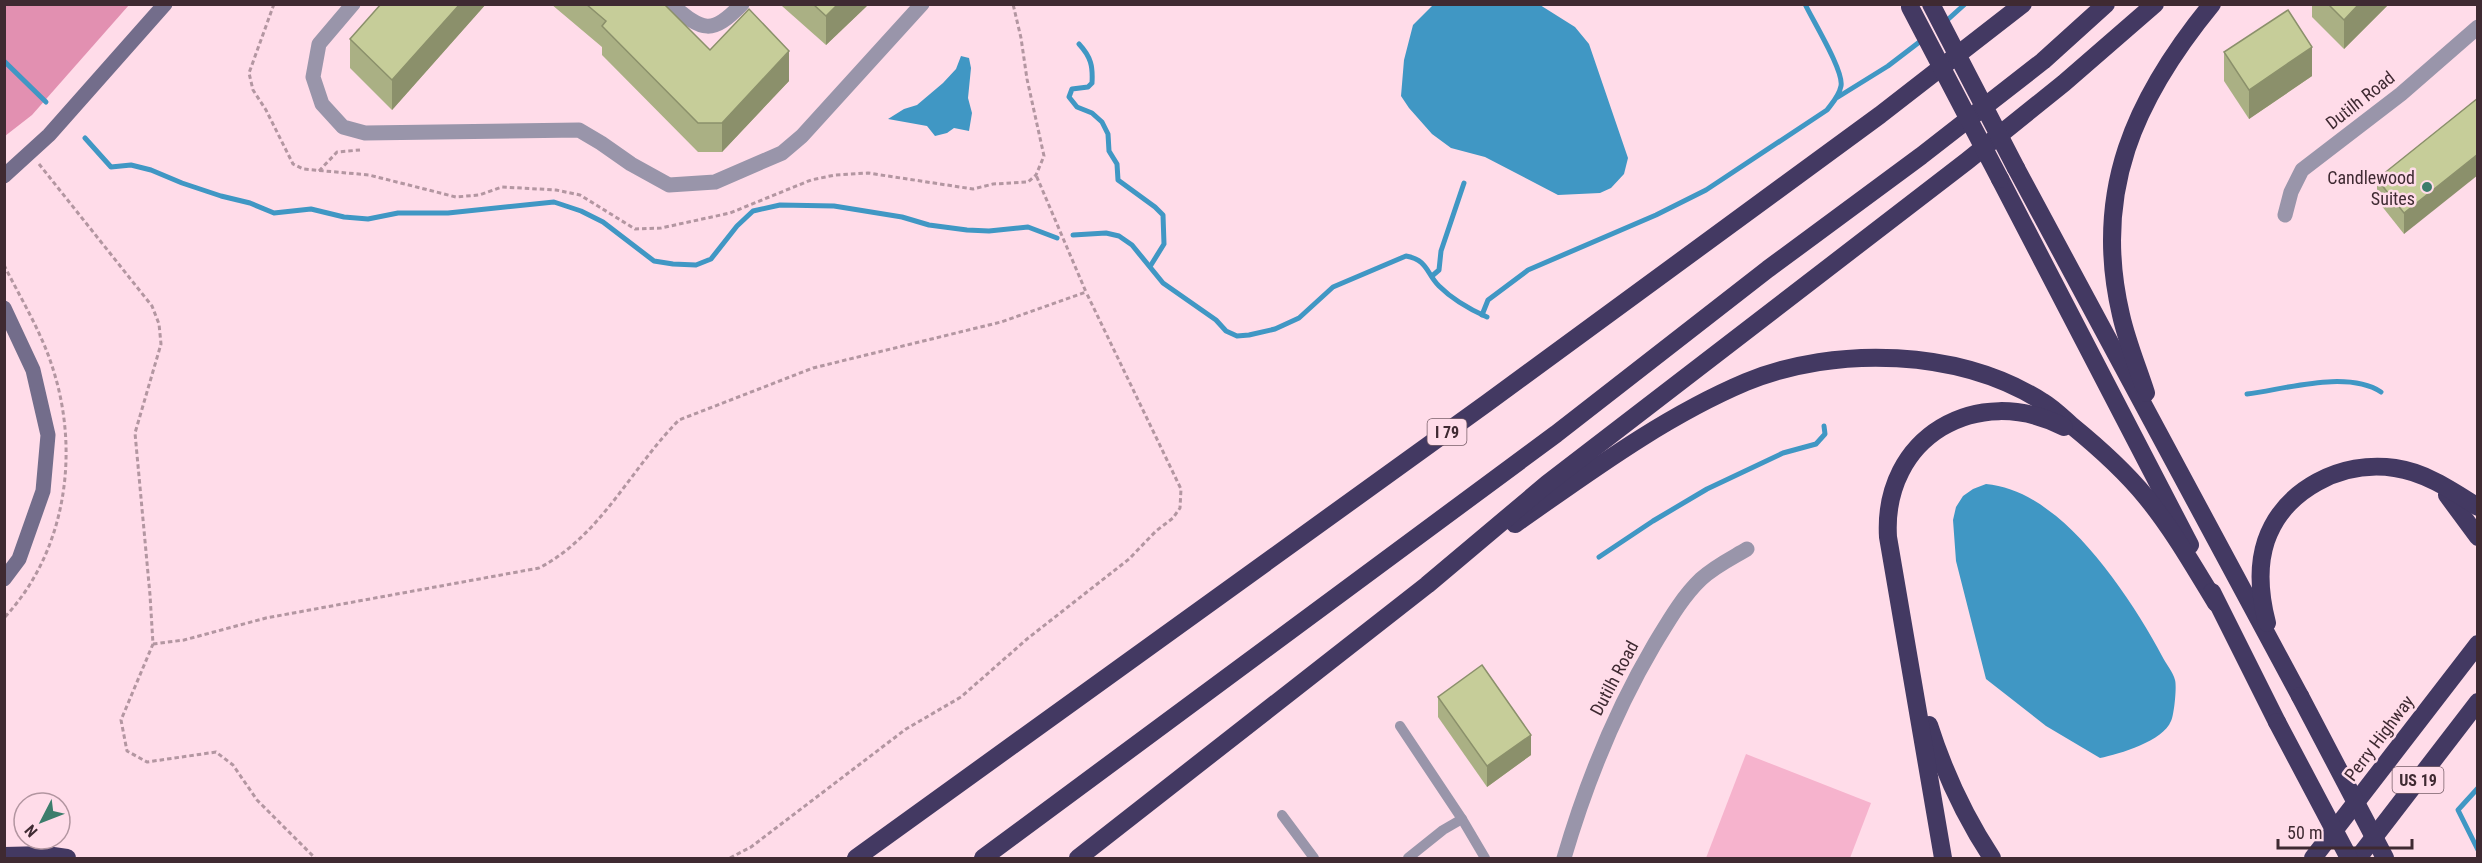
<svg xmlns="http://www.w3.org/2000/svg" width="2482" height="863" font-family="'Roboto Condensed',sans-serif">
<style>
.green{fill:#f6b3cd}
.forest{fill:#e290b1}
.water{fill:#4097c4}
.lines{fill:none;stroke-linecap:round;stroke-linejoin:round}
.stream{stroke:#4097c4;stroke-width:5}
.path{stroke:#b396a1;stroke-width:3;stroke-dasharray:4.5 3;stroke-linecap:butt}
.lane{stroke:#9995aa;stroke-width:10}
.street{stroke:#9995aa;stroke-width:15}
.secondary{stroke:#736d8b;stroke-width:15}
.highway{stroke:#433962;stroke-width:18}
.highway-bridge{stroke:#433962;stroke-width:18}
.wall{fill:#aab084}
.shaded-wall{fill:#8b906b}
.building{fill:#c6cd99;stroke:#8b906b;stroke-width:1.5}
.poi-dot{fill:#3c7d6c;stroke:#ffdce9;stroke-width:2}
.labels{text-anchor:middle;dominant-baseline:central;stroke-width:5;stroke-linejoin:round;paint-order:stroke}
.shield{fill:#ffdce9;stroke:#795f69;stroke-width:1.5}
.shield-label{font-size:16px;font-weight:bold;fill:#3f2a32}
.street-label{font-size:18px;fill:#3f2a32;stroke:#ffdce9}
.poi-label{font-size:18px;fill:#3f2a32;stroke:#ffdce9;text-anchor:end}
</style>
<rect width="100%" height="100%" fill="#ffdce9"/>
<!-- green -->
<polygon class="green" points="1746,754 1871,803 1850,858 1706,858"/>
<!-- forest -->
<polygon class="forest" points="5,4 129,5 32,115 5,136"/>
<!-- water -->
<g class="water">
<polygon points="1434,4 1540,5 1575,27 1589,44 1628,158 1624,174 1611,188 1600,193 1558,195 1485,157 1451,148 1432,134 1409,108 1401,96 1404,60 1413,25"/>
<polygon points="961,56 969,58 971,68 968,98 972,113 969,131 954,128 947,133 935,136 927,126 888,119 904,109 917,105 943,83 956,69"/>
<path d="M 1986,484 C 2008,486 2030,496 2048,510 C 2091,540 2138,610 2162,656 C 2166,664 2173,672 2175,680 C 2177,686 2174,716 2171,721 C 2163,741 2120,754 2100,758 L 2046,726 L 1986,679 L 1956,561 L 1953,520 L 1956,507 L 1963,496 L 1973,489 Z"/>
</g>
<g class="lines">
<!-- stream -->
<g class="stream">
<polyline points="1944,23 1965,4"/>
<path d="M 1079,44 C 1091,57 1093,66 1092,83 L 1088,87 L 1072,89 L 1069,97 L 1077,107 L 1092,113 L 1102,122 L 1108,134 L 1109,151 L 1117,164 L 1118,180 L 1155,207 L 1163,215 L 1164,244 L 1151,265"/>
<polyline points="4,61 46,102"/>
<polyline points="1838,97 1888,66 1922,40"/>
<polyline points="85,138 111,167 131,165 151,170 182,183 221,196 250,203 274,213 311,209 344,217 368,219 398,213 448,213 554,202 581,211 603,222 654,261 673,264 696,265 711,259 737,226 753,211 780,205 834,206 902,217 929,225 967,230 989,231 1028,227 1057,238"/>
<path d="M 1073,235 L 1106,233 L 1119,236 L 1132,245 L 1163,283 L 1216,320 L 1226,331 L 1237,336 L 1249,335 L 1275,329 L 1299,318 L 1333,287 L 1406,256 C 1428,260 1426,273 1439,286 C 1453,300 1469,309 1487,317"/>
<polyline points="1432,276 1439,270 1441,251 1464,183"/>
<path d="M 1482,315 L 1488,300 L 1528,270 L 1656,215 L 1706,190 L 1827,110 C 1833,102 1839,96 1841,86 C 1844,71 1813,21 1805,4"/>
<path d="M 2247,394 C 2286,389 2347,370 2381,392"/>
<polyline points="1599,557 1653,521 1707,489 1783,453 1816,444 1825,434 1824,426"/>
<polyline points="2478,788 2458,810 2478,850"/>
</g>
<!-- path -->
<g class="path">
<polyline points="274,4 249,73 253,90 266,110 293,164 303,169 369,175 456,197 479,195 502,187 556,190 580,195 635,229 661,228 730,213 811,180 835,175 868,173 973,189 993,184 1028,182 1036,175 1044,156 1027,79 1021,38 1013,4"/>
<polyline points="39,164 152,306 159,324 161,344 135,433 150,595 153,644 121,720 127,751 147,762 216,752 233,765 257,800 315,858"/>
<polyline points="319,171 337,152 360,150"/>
<path d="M 4,265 C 21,299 42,333 53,369 C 80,453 66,552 4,618"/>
<path d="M 153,644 L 184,640 L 266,618 L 539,568 C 601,536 631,468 679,420 L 813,368 L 1001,322 L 1086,292 L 1036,175"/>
<polyline points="730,858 751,847 906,729 961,697 1027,639 1129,559 1156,531 1173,518 1180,508 1181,489 1086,292"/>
</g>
<!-- lane -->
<g class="lane">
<polyline points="1400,726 1462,819"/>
<polyline points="1282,815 1314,858"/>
<polyline points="1408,858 1443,830 1462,819 1485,858"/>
</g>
<!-- street -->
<g class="street">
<polyline points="353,4 319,44 313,77 322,104 343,127 365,133 579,130 601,143 631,164 669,185 715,182 782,153 802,136 922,4"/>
<path d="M 671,4 C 703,32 712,35 742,4"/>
<polyline points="2285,215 2291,192 2302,170 2401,94 2478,27"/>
<path d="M 1564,858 C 1586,783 1614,713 1654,645 C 1668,622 1682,597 1701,579 C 1715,566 1732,558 1747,549"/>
</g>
<!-- secondary -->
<g class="secondary">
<polyline points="4,176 49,135 165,4"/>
<polyline points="4,308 33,370 48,435 43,491 19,559 4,579"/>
</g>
<!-- highway -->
<g class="highway">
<polyline points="2016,168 2300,696"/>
<polyline points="2000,179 2190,545"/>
<path d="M 2146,393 C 2138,368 2127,342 2121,315 C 2092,192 2135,98 2212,4"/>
<polyline points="2447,495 2478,537"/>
<path d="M 1515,524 C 1588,473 1663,417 1746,382 C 1836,345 1960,349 2043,402 C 2053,408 2062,417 2071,425 C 2098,447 2124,470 2146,497 C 2173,530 2194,567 2216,603"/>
<polyline points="2212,592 2277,722"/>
<path d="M 2267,623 C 2260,596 2257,568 2266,541 C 2284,489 2342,460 2395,468 C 2425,472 2453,491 2478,507"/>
<path d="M 1929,725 C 1944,772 1965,817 1992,858"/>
<polyline points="4,856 46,855 67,858"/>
<polyline points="856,858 1487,403 1880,115 2023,4"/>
<polyline points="983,858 1556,434 1768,269 1921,156 2043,61 2106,4"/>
<polyline points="1078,858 1427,585 1547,484 1967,161 2064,83 2155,4"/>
<path d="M 1943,858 L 1888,537 C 1882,437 1977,382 2064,427"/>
<polyline points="2313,858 2478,644"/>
<polyline points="2358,858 2478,702"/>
</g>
<!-- highway-bridge -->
<g class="highway-bridge">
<polyline points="1931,4 2016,168"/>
<polyline points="1910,7 2000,179"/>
<polyline points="2300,696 2385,858"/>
<polyline points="2277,722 2349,858"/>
</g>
</g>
<!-- wall -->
<g class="wall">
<polygon points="381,4 486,4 392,110 350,68 350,39"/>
<polygon points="551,4 664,4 710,50 789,81 722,152 698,152 602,55 602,47"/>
<polygon points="782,4 869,4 826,45 782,6"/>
<polygon points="2312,4 2389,4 2344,49 2312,17"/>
<polygon points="2224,52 2312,76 2249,119 2224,81"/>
<polygon points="2478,98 2404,234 2377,200 2377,179"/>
<polygon points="1438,697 1531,755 1487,787 1438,717"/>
</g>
<!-- shaded-wall -->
<g class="shaded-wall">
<polygon points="460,4 486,4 392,110 392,80"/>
<polygon points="838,4 869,4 826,45 826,16"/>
<polygon points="2359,4 2389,4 2344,49 2344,20"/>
<polygon points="2312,47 2312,76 2249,119 2249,90"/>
<polygon points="789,51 789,81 722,152 722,123"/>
<polygon points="2478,154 2478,175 2404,234 2404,213"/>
<polygon points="1531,735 1531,755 1487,787 1487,766"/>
</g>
<!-- building -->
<g class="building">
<polygon points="381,4 460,4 392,80 350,39"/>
<polygon points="586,4 664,4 710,50 749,9 789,51 722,123 698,123 602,26 606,21"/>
<polygon points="813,4 838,4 826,16"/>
<polygon points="2328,4 2359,4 2344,20"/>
<polygon points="2288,10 2312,47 2249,90 2224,52"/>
<polygon points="2478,98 2478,154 2404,213 2377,179"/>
<polygon points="1482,665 1531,735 1487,766 1438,697"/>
</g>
<!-- markers -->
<circle class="poi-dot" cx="2427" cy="187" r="6"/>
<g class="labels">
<!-- shield labels -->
<g class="shield">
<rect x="1427.5" y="419" width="39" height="26" rx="4.5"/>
<rect x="2392.5" y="767" width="51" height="26" rx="4.5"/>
</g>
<g class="shield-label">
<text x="1447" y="432">I 79</text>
<text x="2418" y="780">US 19</text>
</g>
<!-- street labels -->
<g class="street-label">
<text transform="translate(2360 100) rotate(-38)">Dutilh Road</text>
<text transform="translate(1614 678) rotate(-62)">Dutilh Road</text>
<text transform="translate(2379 738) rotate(-53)">Perry Highway</text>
</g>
<!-- poi labels -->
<g class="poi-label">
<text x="2415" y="177">Candlewood<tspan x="2415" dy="21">Suites</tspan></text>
</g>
</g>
<!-- border -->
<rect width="2482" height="863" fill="none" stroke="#3f2a32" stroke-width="12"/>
<!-- north arrow -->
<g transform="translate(42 821) rotate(228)"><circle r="28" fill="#ffdce9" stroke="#b295a0" stroke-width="1.5"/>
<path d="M0-4.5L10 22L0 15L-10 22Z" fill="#3c7d6c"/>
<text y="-9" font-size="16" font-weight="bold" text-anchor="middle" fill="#3f2a32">N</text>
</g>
<!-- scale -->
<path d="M2278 839v9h134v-9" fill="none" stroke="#3f2a32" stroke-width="3"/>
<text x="2287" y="839" font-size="18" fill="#3f2a32" stroke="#ffdce9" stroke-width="4.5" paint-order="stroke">50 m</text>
</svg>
